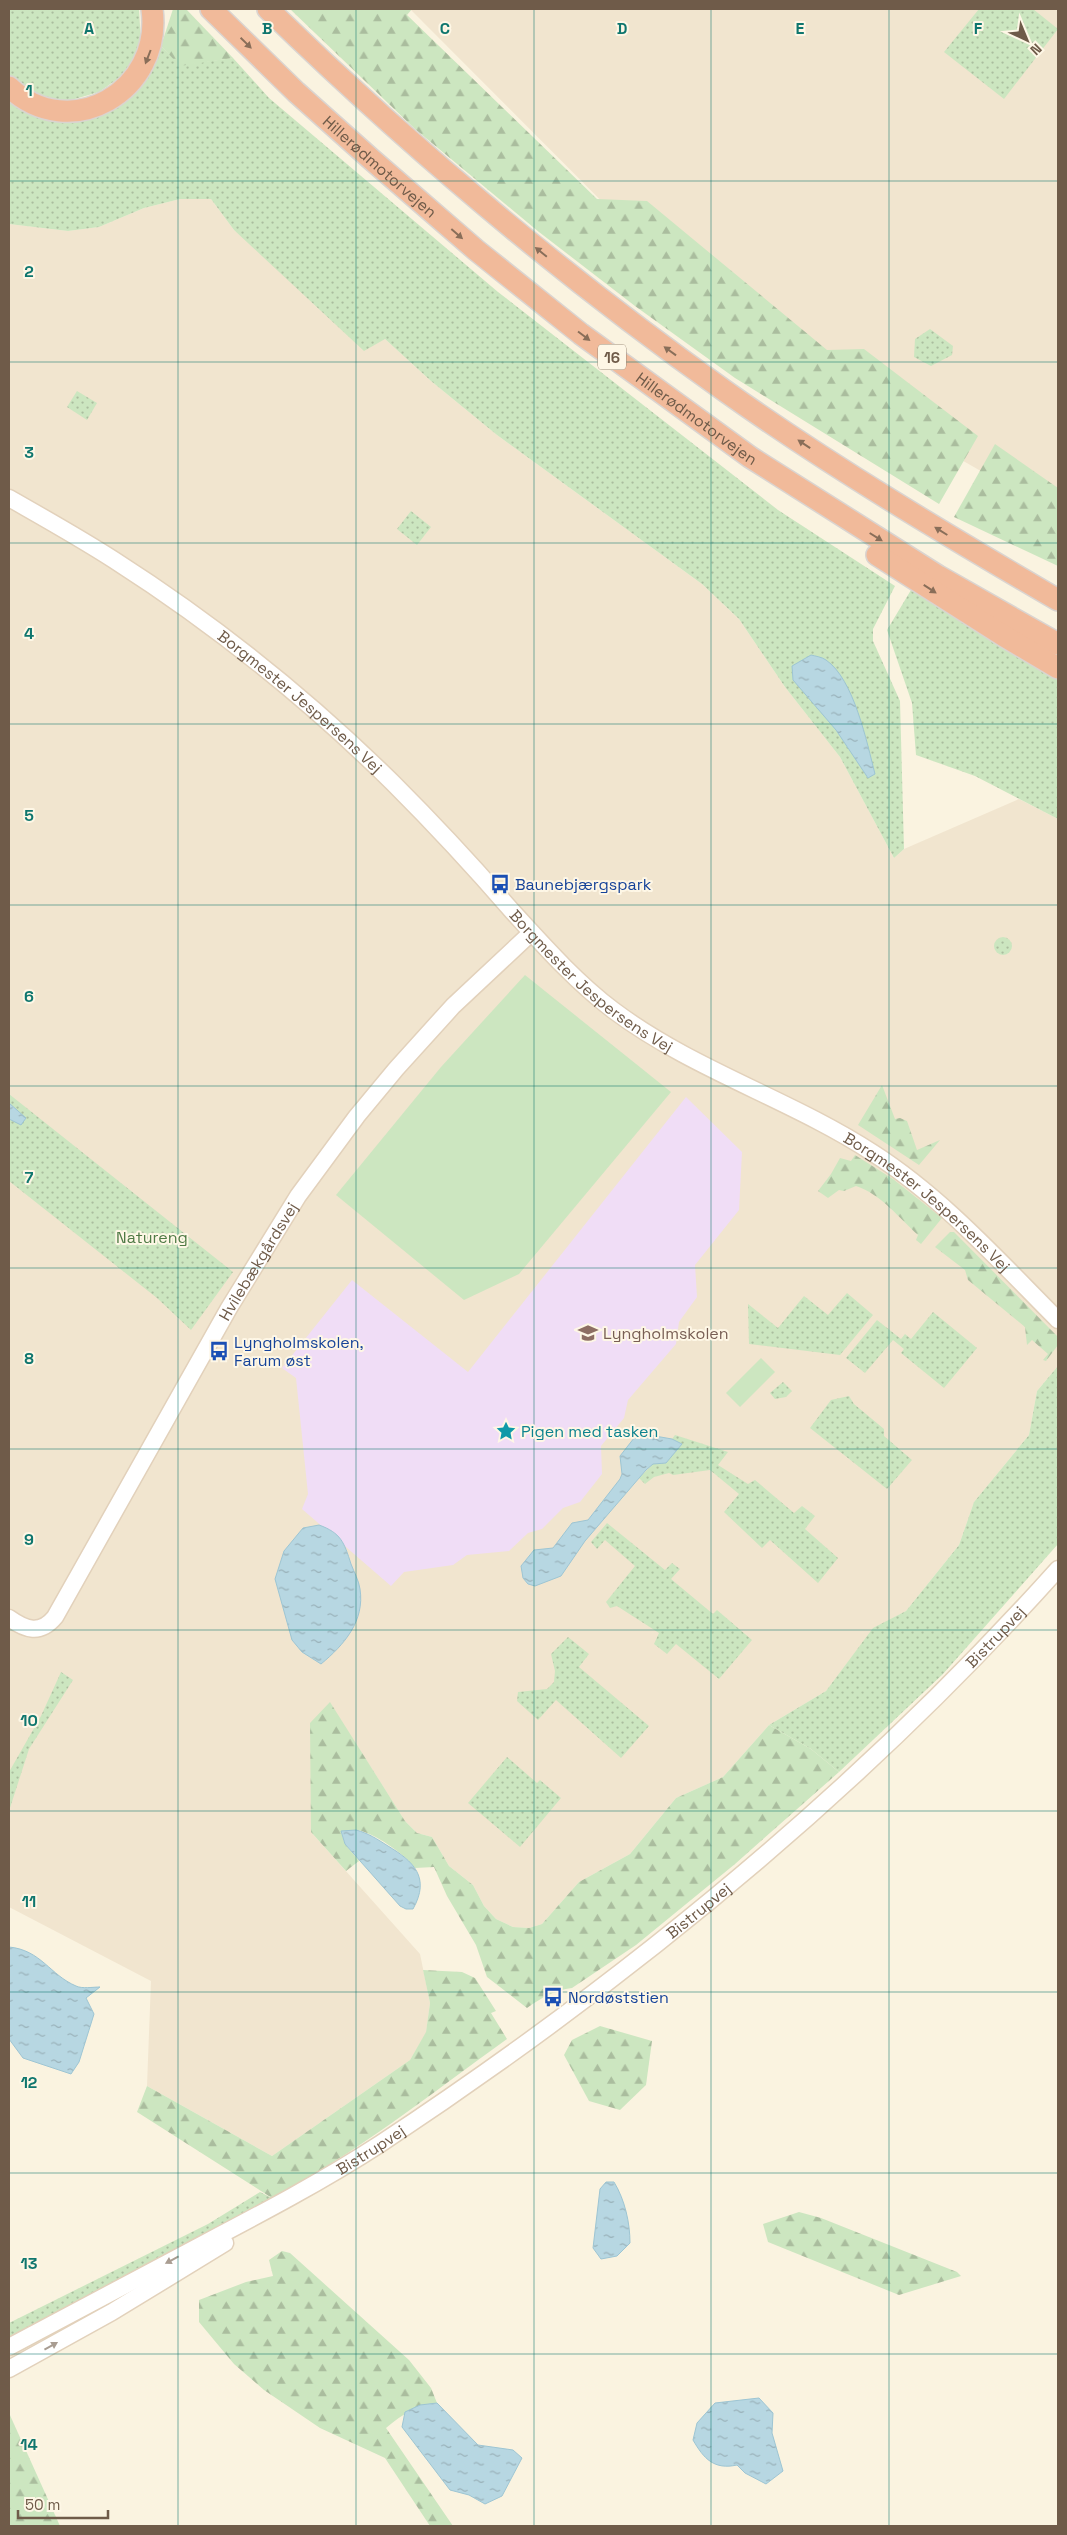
<svg xmlns="http://www.w3.org/2000/svg" width="1067" height="2535" font-family="'Space Grotesk',sans-serif">
<style>
.residential{fill:#f1e5cf}
.education{fill:#f0ddf6}
.green{fill:url(#green-dots)}
.forest{fill:url(#forest-firs)}
.pitch{fill:#cce6c0}
.water{fill:url(#water-ripples);stroke:#9dc5d3}
.lines{fill:none;stroke-linecap:round;stroke-linejoin:round}
.secondary-casing{stroke:#e2d1bb;stroke-width:19}
.highway-casing{stroke:#dad4d0;stroke-width:24}
.secondary{stroke:#fff;stroke-width:16}
.highway{stroke:#f1ba9a;stroke-width:21}
.oneway{fill:#896e59}
.oneway2{fill:#a99d92}
.grid{fill:none;stroke:#0f766e;stroke-width:1;stroke-opacity:0.55}
.labels{text-anchor:middle;dominant-baseline:central;stroke-width:4;stroke-linejoin:round;paint-order:stroke}
.shield{fill:#fef7e6;stroke:#9a8a78;stroke-width:1}
.shield-label{font-size:15px;font-weight:bold;fill:#6f5b49}
.street-label{font-size:16px;fill:#6f5b49;stroke:#fef7e6}
.transit-label{font-size:16px;fill:#164399;stroke:#fef7e6;text-anchor:start}
.park-label{font-size:16px;fill:#4f7a45;stroke:#fef7e6}
.education-label{font-size:16px;fill:#785e54;stroke:#fef7e6;text-anchor:start}
.culture-label{font-size:16px;fill:#0d838f;stroke:#fef7e6;text-anchor:start}
.grid-label{font-size:16px;text-anchor:middle;font-weight:bold;fill:#0f766e;stroke:#fef7e6;stroke-width:4;stroke-linejoin:round;paint-order:stroke}
</style>
<defs>
<pattern id="green-dots" width="8" height="8" patternUnits="userSpaceOnUse" patternTransform="scale(1.25)"><rect width="8" height="8" fill="#cce6c0"/><path d="M2 2h.1M6 6h.1" fill="none" stroke="#aabd9e" stroke-width="1.8" stroke-linecap="round"/></pattern>
<pattern id="forest-firs" width="22" height="20" patternUnits="userSpaceOnUse" patternTransform="scale(1.25)"><rect width="22" height="20" fill="#cce6c0"/><path d="M5 1l3.5 6h-7zM16 11l3.5 6h-7z" fill="#aabd9e"/></pattern>
<pattern id="water-ripples" width="26" height="14" patternUnits="userSpaceOnUse" patternTransform="scale(1.25)"><rect width="26" height="14" fill="#b7d7e2"/><path d="M2 4q2-2 4 0t4 0M15 11q2-2 4 0t4 0" fill="none" stroke="#99b1b9"/></pattern>
</defs>
<rect width="100%" height="100%" fill="#faf3e0"/>
<!-- residential -->
<g class="residential">
<polygon points="410,9 1058,9 1058,515 725,325"/>
<polygon points="180,199 211,199 234,230 385,339 431,381 497,435 702,584 739,619 785,687 840,757 894,858 904,849 1019,799 1058,819 1058,1366 1037,1391 1029,1435 974,1502 959,1545 906,1611 873,1629 826,1691 769,1725 723,1777 676,1798 630,1854 579,1882 542,1924 529,1928 513,1927 496,1919 484,1906 473,1885 449,1866 432,1837 417,1833 405,1821 330,1703 311,1832 420,1954 430,2003 426,2033 410,2060 272,2156 147,2086 151,1981 9,1907 9,224 68,231 99,227 144,208"/>
</g>
<!-- education -->
<polygon class="education" points="686,1097 742,1152 739,1210 695,1265 697,1297 679,1322 676,1344 628,1400 624,1418 601,1446 602,1474 580,1502 563,1508 542,1529 528,1533 509,1551 467,1555 453,1565 404,1572 391,1586 302,1509 308,1494 296,1378 282,1368 352,1280 468,1372"/>
<!-- green -->
<g class="green">
<polygon points="9,9 139,9 141,43 126,73 99,92 68,101 41,97 17,84 9,74"/>
<polygon points="979,9 1033,9 1058,29 1004,99 944,52"/>
<polygon points="161,46 180,65 233,58 269,98 498,292 778,510 895,586 873,629 873,641 900,701 904,849 894,858 840,757 785,687 739,619 702,584 497,435 431,381 385,339 364,351 234,230 211,199 180,199 144,208 99,227 68,231 9,224 9,96 77,115 143,80"/>
<polygon points="930,329 953,346 952,355 931,366 914,357 915,339"/>
<polygon points="77,391 97,403 87,420 67,407"/>
<polygon points="411,511 431,527 417,545 397,529"/>
<polygon points="911,590 1058,677 1058,819 975,776 916,755 912,703 887,630"/>
<circle cx="1003" cy="946" r="9"/>
<polygon points="9,1094 233,1272 191,1330 157,1298 9,1181"/>
<polygon points="847,1293 873,1315 840,1355 749,1344 748,1304 778,1328 804,1296 828,1315"/>
<polygon points="933,1312 977,1348 944,1388 901,1353 904,1349 893,1340 865,1373 846,1358 877,1320 901,1339 905,1334 911,1339"/>
<polygon points="1058,1366 1058,1544 943,1674 839,1772 811,1749 769,1725 826,1691 873,1628 906,1611 959,1545 974,1502 1029,1435 1037,1391"/>
<polygon points="783,1382 792,1391 786,1397 775,1399 770,1393"/>
<polygon points="849,1396 854,1404 884,1429 884,1436 912,1460 887,1489 810,1428 831,1400"/>
<polygon points="675,1435 728,1452 718,1465 748,1484 755,1480 794,1513 802,1506 815,1516 805,1529 838,1558 818,1583 770,1540 762,1548 724,1512 739,1494 710,1470 673,1475 669,1473 654,1477 645,1484 639,1478 653,1464 666,1463 682,1444 672,1439"/>
<polygon points="607,1523 665,1570 672,1563 680,1569 671,1579 713,1614 717,1610 752,1640 719,1679 676,1644 667,1654 654,1644 659,1633 617,1606 610,1608 606,1602 635,1566 605,1540 597,1549 591,1542"/>
<polygon points="568,1637 589,1654 579,1667 649,1726 621,1758 556,1700 538,1720 517,1701 518,1692 547,1689 554,1682 555,1671 551,1654"/>
<polygon points="61,1672 73,1680 29,1749 9,1811 9,1772 41,1716"/>
<polygon points="507,1757 537,1783 540,1780 561,1798 520,1847 468,1803"/>
<polygon points="260,2192 272,2198 9,2338 9,2323 208,2224"/>
</g>
<!-- forest -->
<g class="forest">
<polygon points="173,9 186,9 233,58 180,66 161,46"/>
<polygon points="290,9 412,9 407,15 597,199 647,201 827,350 864,349 978,436 939,504 735,378 635,306 539,232 415,129"/>
<polygon points="995,444 1058,488 1058,566 954,517"/>
<polygon points="882,1085 895,1119 900,1118 907,1121 917,1150 940,1140 919,1165 858,1125"/>
<path d="M 855,1155 L 893,1179 L 942,1218 L 921,1244 L 916,1240 L 918,1235 C 899,1218 881,1194 856,1186 L 844,1191 L 839,1190 L 828,1198 L 818,1191 L 831,1174 L 840,1158 L 851,1161 Z"/>
<polygon points="950,1232 954,1232 1058,1337 1058,1345 1046,1361 1043,1360 1048,1354 1032,1340 1027,1345 1025,1327 968,1280 965,1270 935,1247"/>
<path d="M 330,1702 L 405,1821 L 417,1833 L 432,1837 L 449,1866 L 473,1885 L 484,1906 L 496,1919 L 513,1927 L 529,1928 L 542,1924 L 579,1882 L 630,1854 L 676,1798 L 723,1777 L 769,1725 L 811,1749 L 839,1772 L 735,1864 L 636,1945 L 572,1988 C 555,1990 541,1998 527,2008 L 487,1977 L 476,1945 L 447,1896 L 434,1867 L 415,1868 C 406,1855 373,1832 357,1830 C 352,1830 346,1831 341,1832 L 345,1844 L 359,1861 L 346,1871 L 311,1832 L 310,1723 Z"/>
<path d="M 423,1970 L 462,1972 L 475,1978 L 496,2011 L 491,2013 L 507,2039 C 432,2093 354,2155 272,2198 L 137,2112 L 147,2086 L 272,2156 L 410,2060 L 426,2032 L 430,2003 Z"/>
<polygon points="600,2026 652,2041 646,2085 620,2110 589,2101 564,2055 572,2040"/>
<polygon points="799,2212 821,2218 957,2272 961,2276 899,2295 768,2242 763,2224"/>
<path d="M 282,2251 L 290,2253 L 409,2360 L 431,2388 L 437,2403 C 415,2406 403,2414 386,2428 L 453,2526 L 430,2526 L 385,2458 L 320,2428 L 264,2390 L 234,2364 L 199,2322 L 199,2300 L 246,2282 L 273,2276 L 269,2260 Z"/>
<polygon points="9,2413 60,2526 9,2526"/>
</g>
<!-- pitch -->
<g class="pitch">
<polygon points="525,975 671,1092 519,1274 464,1300 336,1195 441,1067"/>
<polygon points="761,1358 775,1372 740,1407 726,1393"/>
</g>
<!-- water -->
<g class="water">
<path d="M 811,655 C 815,656 822,657 826,660 C 854,679 867,743 875,774 L 868,778 L 836,730 L 793,680 L 792,666 Z"/>
<polygon points="9,1103 26,1118 21,1125 9,1119"/>
<polygon points="638,1433 672,1439 682,1444 666,1463 653,1464 646,1470 585,1541 561,1576 535,1586 528,1584 523,1578 521,1566 534,1550 553,1548 572,1523 588,1520 620,1479 622,1474 620,1456"/>
<path d="M 319,1525 C 341,1533 344,1542 351,1564 C 354,1572 359,1581 360,1589 C 365,1621 344,1645 321,1664 L 302,1652 L 292,1640 L 275,1579 L 284,1551 L 303,1528 Z"/>
<path d="M 356,1830 C 368,1833 377,1839 388,1846 C 413,1861 431,1877 413,1909 L 406,1909 L 400,1906 L 345,1844 L 341,1831 Z"/>
<path d="M 9,1947 C 41,1950 50,1975 76,1986 C 82,1989 93,1987 100,1987 L 86,1998 L 94,2014 L 79,2062 L 71,2074 L 23,2058 L 9,2039 Z"/>
<path d="M 606,2182 L 614,2182 C 625,2200 630,2223 630,2243 L 617,2256 L 601,2259 L 593,2248 L 600,2189 Z"/>
<path d="M 759,2398 L 773,2413 L 772,2433 L 783,2471 L 766,2484 L 745,2473 L 737,2465 C 714,2470 704,2459 693,2440 L 697,2423 L 715,2403 Z"/>
<polygon points="437,2403 478,2445 513,2450 522,2458 502,2496 485,2504 469,2495 450,2490 402,2427 405,2412 420,2405"/>
</g>
<g class="lines">
<defs>
<g id="secondary">
<path id="s1" d="M 9,498 C 44,518 80,538 114,560 C 214,624 308,699 393,783 C 434,824 474,867 512,911 C 544,946 576,982 613,1010 C 693,1070 790,1099 873,1153 C 943,1198 1000,1262 1058,1320"/>
<path id="s2" d="M 9,1618 C 26,1630 40,1635 55,1617 L 229,1308 L 298,1196 L 357,1116 L 396,1069 L 453,1006 L 531,933"/>
<path id="s3" d="M 9,2347 C 73,2313 137,2279 201,2245 C 262,2213 323,2181 380,2144 C 628,1980 859,1791 1058,1569"/>
<polyline points="9,2369 112,2312 225,2243"/>
</g>
<g id="highway">
<path id="s4" d="M 211,9 L 296,92 L 371,159 L 476,250 L 581,334 L 750,457 L 938,576 L 1058,644"/>
<path d="M 268,9 C 411,148 563,276 725,391 C 832,467 945,534 1058,600"/>
<path d="M 9,87 C 70,145 163,91 152,9"/>
<polyline points="877,555 1004,636 1058,668"/>
</g>
</defs>
<!-- secondary casing -->
<use href="#secondary" class="secondary-casing"/>
<!-- highway casing -->
<use href="#highway" class="highway-casing"/>
<!-- secondary -->
<use href="#secondary" class="secondary"/>
<!-- highway -->
<use href="#highway" class="highway"/>
</g>
<!-- one-way arrows -->
<defs><path id="oneway-solid" d="M-6-.8H1V-3.2L6.5 0L1 3.2V.8H-6Z" transform="scale(1.25)"/></defs>
<g class="oneway">
<use href="#oneway-solid" transform="translate(246 43) rotate(44)"/>
<use href="#oneway-solid" transform="translate(148 57) rotate(111)"/>
<use href="#oneway-solid" transform="translate(457 234) rotate(41)"/>
<use href="#oneway-solid" transform="translate(541 252) rotate(-141)"/>
<use href="#oneway-solid" transform="translate(584 336) rotate(37)"/>
<use href="#oneway-solid" transform="translate(670 351) rotate(-144)"/>
<use href="#oneway-solid" transform="translate(804 444) rotate(-146)"/>
<use href="#oneway-solid" transform="translate(941 531) rotate(-148)"/>
<use href="#oneway-solid" transform="translate(876 537) rotate(32)"/>
<use href="#oneway-solid" transform="translate(930 589) rotate(33)"/>
</g>
<g class="oneway2">
<use href="#oneway-solid" transform="translate(172 2260) rotate(152)"/>
<use href="#oneway-solid" transform="translate(51 2346) rotate(-29)"/>
</g>
<!-- grid -->
<path class="grid" d="M 178,9 L 178,2526M 356,9 L 356,2526M 534,9 L 534,2526M 711,9 L 711,2526M 889,9 L 889,2526M 9,181 L 1058,181M 9,362 L 1058,362M 9,543 L 1058,543M 9,724 L 1058,724M 9,905 L 1058,905M 9,1086 L 1058,1086M 9,1268 L 1058,1268M 9,1449 L 1058,1449M 9,1630 L 1058,1630M 9,1811 L 1058,1811M 9,1992 L 1058,1992M 9,2173 L 1058,2173M 9,2354 L 1058,2354"/>
<!-- icons -->
<defs>
<symbol id="bus-bare" viewBox="-9 -9 18 18"><path d="M-5-6H5V4H4V6H2V4H-2V6H-4V4H-5ZM-3.5-4V0h7V-4ZM-3.5 1.2v1.5H-2V1.2ZM2 1.2v1.5H3.5V1.2Z" fill="#1a4fb4" stroke="#fef7e6" stroke-width="2.5" paint-order="stroke"/></symbol>
<symbol id="school-bare" viewBox="-9 -9 18 18"><path d="M0-5L7-2L0 1L-7-2ZM-4 1L0 2.5L4 1V4Q0 6-4 4Z" fill="#8d6e63" stroke="#fef7e6" stroke-width="2.5" paint-order="stroke"/></symbol>
<symbol id="sight-bare" viewBox="-9 -9 18 18"><path d="M0-6L1.8-2.2L6-1.7L2.9 1.2L3.7 5.4L0 3.3L-3.7 5.4L-2.9 1.2L-6-1.7L-1.8-2.2Z" fill="#0f9aa8" stroke="#fef7e6" stroke-width="2.5" paint-order="stroke"/></symbol>
</defs>
<g fill-rule="evenodd">
<use href="#bus-bare" x="486" y="870" width="28" height="28"/>
<use href="#school-bare" x="574" y="1319" width="28" height="28"/>
<use href="#bus-bare" x="205" y="1337" width="28" height="28"/>
<use href="#sight-bare" x="492" y="1417" width="28" height="28"/>
<use href="#bus-bare" x="539" y="1983" width="28" height="28"/>
</g>
<g class="labels">
<!-- shield labels -->
<rect class="shield" x="598" y="344.5" width="28" height="25" rx="4"/>
<g class="shield-label">
<text x="612" y="357">16</text>
</g>
<!-- street labels -->
<g class="street-label">
<text stroke="none"><textPath href="#s4" startOffset="231">Hillerødmotorvejen</textPath></text>
<text stroke="none"><textPath href="#s4" startOffset="636">Hillerødmotorvejen</textPath></text>
<text stroke="none"><textPath href="#s1" startOffset="356">Borgmester Jespersens Vej</textPath></text>
<text stroke="none"><textPath href="#s1" startOffset="761">Borgmester Jespersens Vej</textPath></text>
<text stroke="none"><textPath href="#s1" startOffset="1166">Borgmester Jespersens Vej</textPath></text>
<text stroke="none"><textPath href="#s2" startOffset="462">Hvilebækgårdsvej</textPath></text>
<text stroke="none"><textPath href="#s3" startOffset="1222">Bistrupvej</textPath></text>
<text stroke="none"><textPath href="#s3" startOffset="818">Bistrupvej</textPath></text>
<text stroke="none"><textPath href="#s3" startOffset="412">Bistrupvej</textPath></text>
</g>
<!-- transit labels -->
<g class="transit-label">
<text x="515" y="884">Baunebjærgspark</text>
<text x="234" y="1342">Lyngholmskolen,<tspan x="234" dy="18">Farum øst</tspan></text>
<text x="568" y="1997">Nordøststien</text>
</g>
<!-- park labels -->
<g class="park-label">
<text x="152" y="1237">Natureng</text>
</g>
<!-- education labels -->
<g class="education-label">
<text x="603" y="1333">Lyngholmskolen</text>
</g>
<!-- culture labels -->
<g class="culture-label">
<text x="521" y="1431">Pigen med tasken</text>
</g>
</g>
<g class="grid-label">
<text x="89" y="34">A</text>
<text x="267" y="34">B</text>
<text x="445" y="34">C</text>
<text x="622" y="34">D</text>
<text x="800" y="34">E</text>
<text x="978" y="34">F</text>
<text x="29" y="96">1</text>
<text x="29" y="277">2</text>
<text x="29" y="458">3</text>
<text x="29" y="639">4</text>
<text x="29" y="821">5</text>
<text x="29" y="1002">6</text>
<text x="29" y="1183">7</text>
<text x="29" y="1364">8</text>
<text x="29" y="1545">9</text>
<text x="29" y="1726">10</text>
<text x="29" y="1907">11</text>
<text x="29" y="2088">12</text>
<text x="29" y="2269">13</text>
<text x="29" y="2450">14</text>
</g>
<!-- border -->
<rect width="1067" height="2535" fill="none" stroke="#6f5b49" stroke-width="20"/>
<!-- north arrow -->
<g transform="translate(1027 40) rotate(136)" stroke="#fef7e6" stroke-width="4" paint-order="stroke">
<path d="M0-4L9 19L0 12L-9 19Z" fill="#6f5b49"/>
<text y="-8" font-size="14" font-weight="bold" text-anchor="middle" fill="#6f5b49">N</text>
</g>
<!-- scale -->
<path d="M18 2510v8h90v-8" fill="none" stroke="#6f5b49" stroke-width="2.5"/>
<text x="25" y="2510" font-size="15" fill="#6f5b49" stroke="#fef7e6" stroke-width="4" paint-order="stroke">50 m</text>
</svg>
